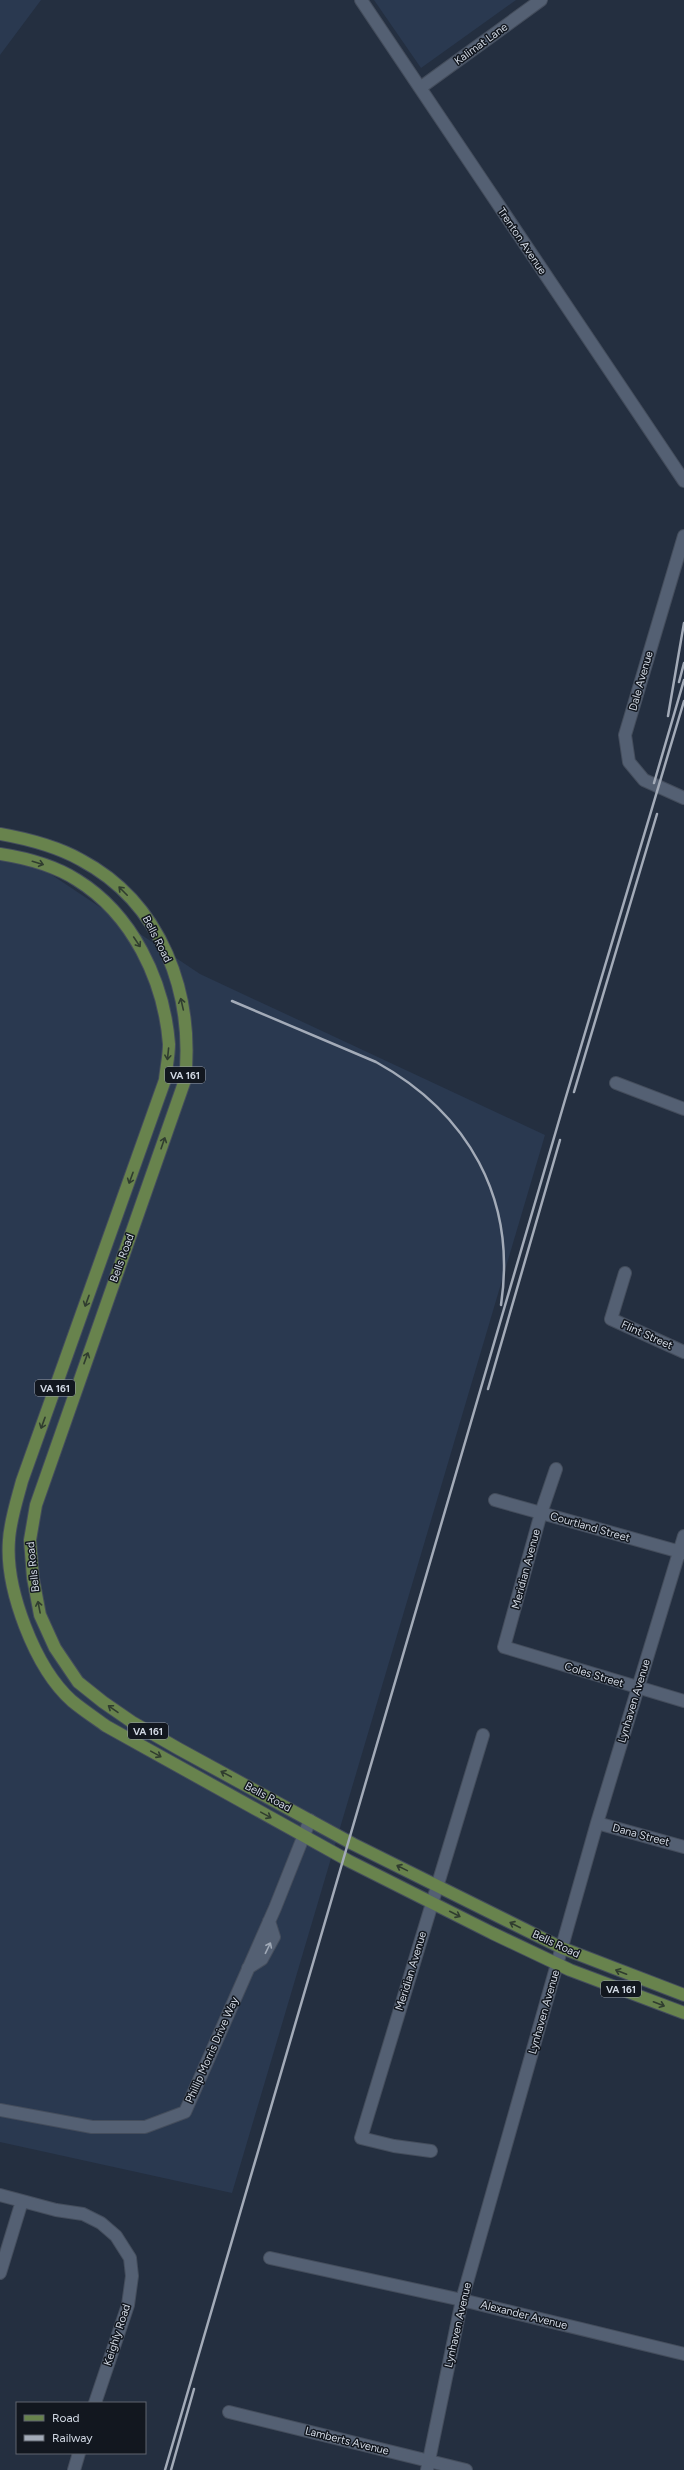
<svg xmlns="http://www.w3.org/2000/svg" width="684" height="2470" font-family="Figtree,sans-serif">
	<rect width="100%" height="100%" fill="#242f40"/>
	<path fill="#2a3950" d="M 0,0 L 41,0 L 0,55 Z
		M 374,0 L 516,0 L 421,68 Z
		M 0,860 L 40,867 L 200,974 L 545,1135 L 232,2193 L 0,2142 Z"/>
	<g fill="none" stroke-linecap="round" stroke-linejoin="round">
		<defs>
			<path id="minor" d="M 361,0 L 684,481
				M 420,88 L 541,0
				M 684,536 L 625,735 L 629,762 L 644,780 L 684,798
				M 616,1083 L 684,1109
				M 625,1273 L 611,1319 L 684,1352
				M 556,1469 L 541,1513 L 504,1647 L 684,1701
				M 495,1500 L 684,1553
				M 597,1823 L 684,1847
				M 248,1968 L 262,1959 L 274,1937 L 269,1921
				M 0,2110 L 92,2127 L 145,2127 L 185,2112 L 275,1908 L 310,1820
				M 431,2151 L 394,2146 L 361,2138 L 483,1735
				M 0,2195 L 56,2210 L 83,2214 L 101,2223 L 116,2236 L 130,2258 L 132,2276 L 128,2305 L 95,2403
				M 270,2258 L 462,2300 L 684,2354
				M 0,2273 L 22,2201
				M 229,2412 L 466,2470
				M 74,2470 L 79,2453
				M 427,2470 L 462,2300 L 597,1823 L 684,1536"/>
			<path id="major" d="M 0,834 C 28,839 56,846 81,860 C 162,903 194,993 185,1080 L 36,1505 L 30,1540 L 33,1578 L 40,1615 L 55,1648 L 78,1682 L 103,1702 L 132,1722 L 179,1749 L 353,1844 L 562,1948 L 684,1995
				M 0,854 C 26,858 55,866 77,880 C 132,914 164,980 169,1044 C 169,1056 166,1069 165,1080 L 22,1481 C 17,1500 10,1521 9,1540 C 5,1589 35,1668 72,1701 C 83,1710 95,1718 106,1726 L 349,1861 L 492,1933 L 570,1970 L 684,2013"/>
		</defs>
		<use href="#minor" stroke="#444d5c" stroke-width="14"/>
		<use href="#major" stroke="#444d5c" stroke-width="14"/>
		<use href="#minor" stroke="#546073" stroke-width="12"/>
		<use href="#major" stroke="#68834d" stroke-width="12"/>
		<path stroke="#a3abb8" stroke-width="2.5" d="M 679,682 L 684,663
			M 668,716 L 684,623
			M 654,783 L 684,680
			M 232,1001 L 376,1062 C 468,1113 517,1198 501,1305
			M 574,1092 L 657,814
			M 488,1389 L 560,1140
			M 165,2470 L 565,1100 L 684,701
			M 171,2470 L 194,2389"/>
	</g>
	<defs><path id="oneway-shaft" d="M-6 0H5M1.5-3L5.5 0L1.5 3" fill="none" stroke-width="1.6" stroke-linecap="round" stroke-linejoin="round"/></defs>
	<g stroke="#303d2f">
		<use href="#oneway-shaft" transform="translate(38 863) rotate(17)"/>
		<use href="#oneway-shaft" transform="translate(123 891) rotate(-135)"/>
		<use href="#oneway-shaft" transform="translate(137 942) rotate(56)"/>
		<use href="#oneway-shaft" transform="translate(182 1004) rotate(-103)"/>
		<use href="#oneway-shaft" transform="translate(168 1054) rotate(96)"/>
		<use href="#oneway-shaft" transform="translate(163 1143) rotate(-71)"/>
		<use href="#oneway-shaft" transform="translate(131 1178) rotate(110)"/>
		<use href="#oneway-shaft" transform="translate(87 1301) rotate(110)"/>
		<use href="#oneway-shaft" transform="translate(86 1358) rotate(-70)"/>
		<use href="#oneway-shaft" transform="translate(43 1423) rotate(110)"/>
		<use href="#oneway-shaft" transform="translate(39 1607) rotate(-101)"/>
		<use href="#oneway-shaft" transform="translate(113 1709) rotate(-145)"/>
		<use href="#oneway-shaft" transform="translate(156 1754) rotate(29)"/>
		<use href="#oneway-shaft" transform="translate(226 1774) rotate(-152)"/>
		<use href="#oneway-shaft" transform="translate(266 1815) rotate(29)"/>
		<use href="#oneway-shaft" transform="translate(402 1868) rotate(-154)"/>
		<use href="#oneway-shaft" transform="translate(455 1914) rotate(27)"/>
		<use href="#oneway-shaft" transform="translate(515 1925) rotate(-153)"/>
		<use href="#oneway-shaft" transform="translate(621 1972) rotate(-159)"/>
		<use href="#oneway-shaft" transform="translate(659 2004) rotate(21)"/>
	</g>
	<use stroke="#a0a9b7" href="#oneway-shaft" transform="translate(268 1948) rotate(-64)"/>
	<g text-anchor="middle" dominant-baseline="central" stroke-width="3" stroke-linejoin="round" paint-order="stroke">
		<g fill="#12171f" stroke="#989fa9" stroke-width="1">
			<rect x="165" y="1067" width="40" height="16" rx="3"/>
			<rect x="35" y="1380" width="40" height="16" rx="3"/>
			<rect x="128" y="1723" width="40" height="16" rx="3"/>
			<rect x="601" y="1981" width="40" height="16" rx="3"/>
		</g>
		<g font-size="10" font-weight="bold" fill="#d2d9e4">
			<text x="185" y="1075">VA 161</text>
			<text x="55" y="1388">VA 161</text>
			<text x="148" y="1731">VA 161</text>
			<text x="621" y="1989">VA 161</text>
		</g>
		<g font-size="11" fill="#d2d9e4" stroke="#12171f">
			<text transform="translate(481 44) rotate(-36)">Kalimat Lane</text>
			<text transform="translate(522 241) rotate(56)">Trenton Avenue</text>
			<text transform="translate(641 681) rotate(-74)">Dale Avenue</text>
			<text transform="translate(157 939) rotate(63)">Bells Road</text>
			<text transform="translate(122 1258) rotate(-70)">Bells Road</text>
			<text transform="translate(647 1335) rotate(24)">Flint Street</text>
			<text transform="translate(590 1527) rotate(16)">Courtland Street</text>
			<text transform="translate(33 1567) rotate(-96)">Bells Road</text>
			<text transform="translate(526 1569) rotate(-75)">Meridian Avenue</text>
			<text transform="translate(594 1675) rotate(17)">Coles Street</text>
			<text transform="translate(634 1701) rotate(-73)">Lynhaven Avenue</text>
			<text transform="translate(268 1797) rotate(28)">Bells Road</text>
			<text transform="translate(641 1835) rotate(15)">Dana Street</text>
			<text transform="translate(556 1944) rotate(25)">Bells Road</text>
			<text transform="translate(411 1971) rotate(-73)">Meridian Avenue</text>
			<text transform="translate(544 2012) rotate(-74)">Lynhaven Avenue</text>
			<text transform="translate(212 2050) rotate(-66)">Phillip Morris Drive Way</text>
			<text transform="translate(524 2315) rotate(14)">Alexander Avenue</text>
			<text transform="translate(458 2325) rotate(-77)">Lynhaven Avenue</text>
			<text transform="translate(117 2335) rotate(-72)">Keighly Road</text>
			<text transform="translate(347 2441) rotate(14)">Lamberts Avenue</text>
		</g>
	</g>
	<rect x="16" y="2402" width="130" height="52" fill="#12171f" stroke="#5f656e"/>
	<rect x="24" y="2415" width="20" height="6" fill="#68834d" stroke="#5f656e"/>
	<text x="52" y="2422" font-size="12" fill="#d2d9e4">Road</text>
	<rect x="24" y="2435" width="20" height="6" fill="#a3abb8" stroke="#5f656e"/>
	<text x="52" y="2442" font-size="12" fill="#d2d9e4">Railway</text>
</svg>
